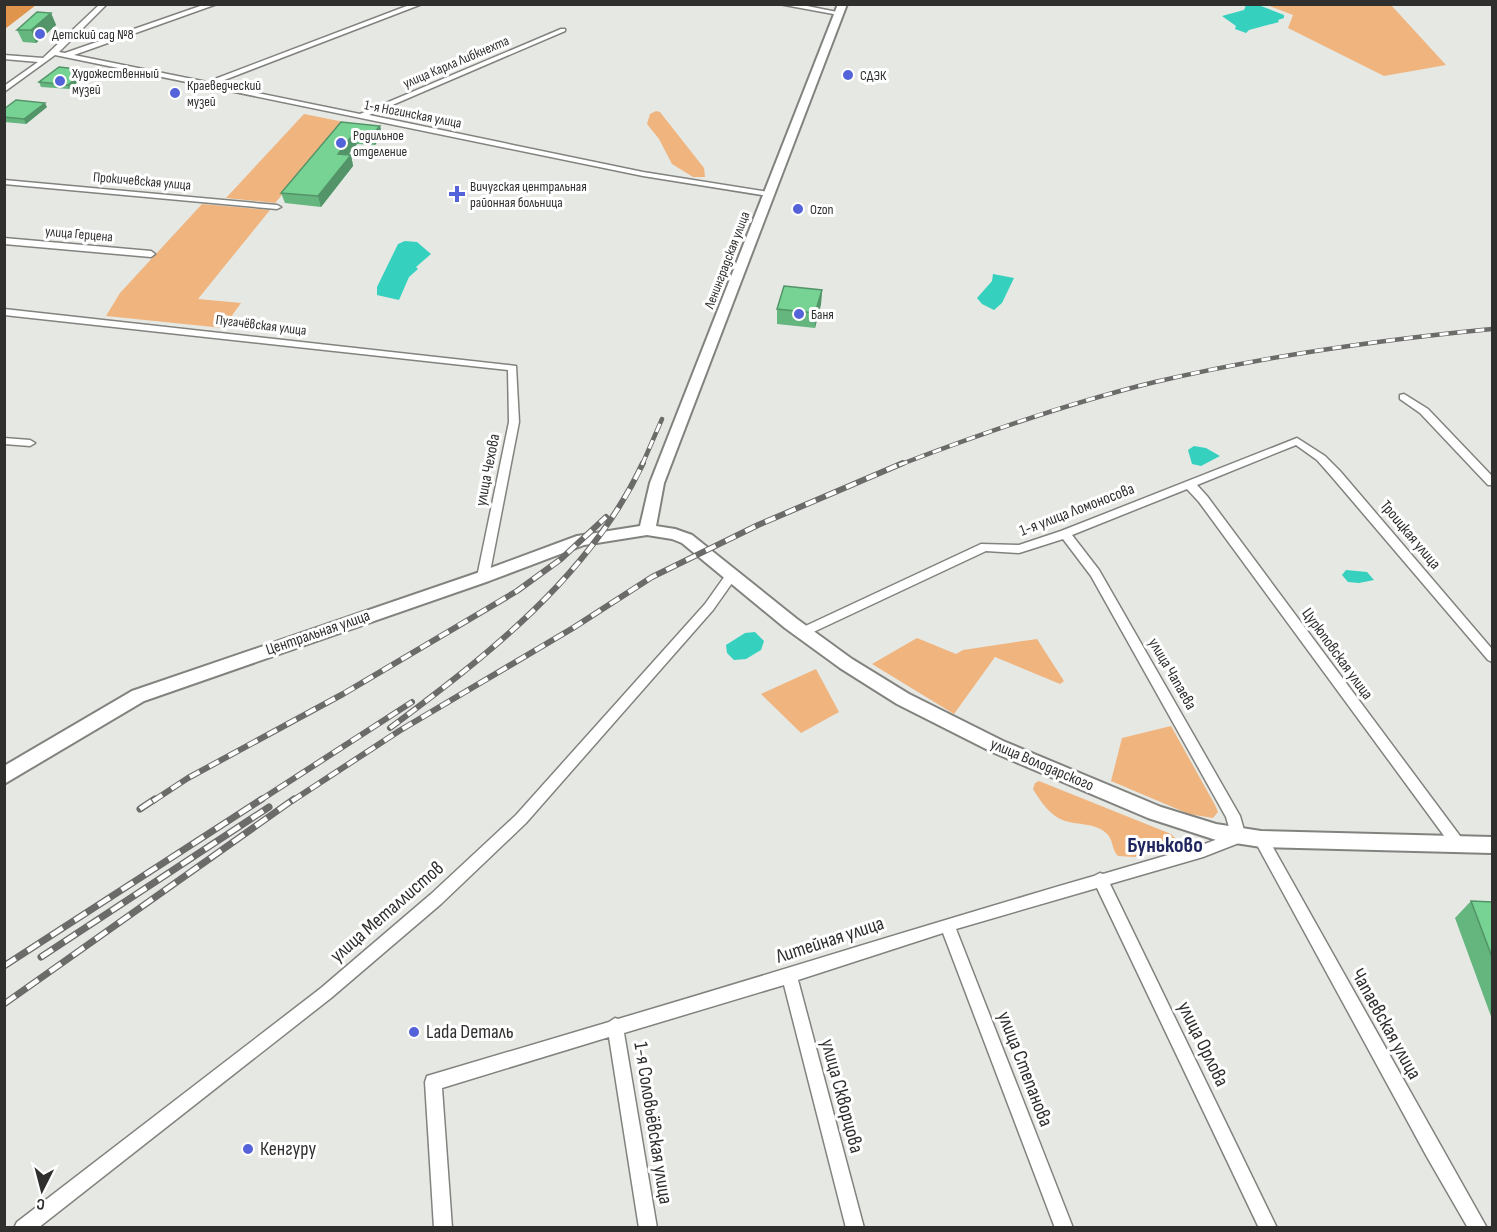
<svg xmlns="http://www.w3.org/2000/svg" width="1497" height="1232" font-family="'Sofia Sans Condensed',sans-serif">
	<rect width="100%" height="100%" fill="#e6e8e3"/>
	<path fill="#f0b47f" d="M 1267,5 L 1391,5 L 1446,65 L 1384,76 L 1288,28 L 1293,15 Z
		M 656,111 L 660,112 L 704,168 L 705,177 L 693,177 L 672,164 L 659,139 L 647,124 L 650,114 Z
		M 304,114 L 344,122 L 275,203 L 226,198 Z
		M 202,204 L 270,210 L 198,299 L 241,303 L 223,328 L 106,316 L 120,293 Z
		M 917,638 L 956,654 L 963,650 L 1037,639 L 1064,681 L 1060,684 L 995,657 L 954,714 L 872,664 Z
		M 816,669 L 839,712 L 801,733 L 761,694 Z
		M 1171,726 L 1215,805 L 1218,812 L 1213,818 L 1189,814 L 1111,781 L 1122,738 Z
		M 1039,781 L 1171,834 L 1176,839 L 1177,847 L 1135,857 L 1118,856 C 1111,849 1114,839 1105,832 C 1093,823 1079,825 1065,821 C 1050,816 1041,802 1033,789 L 1035,783 Z"/>
	<path fill="#e0954c" d="M 5,4 L 36,4 L 36,5 L 5,29 Z"/>
	<path fill="#36d0be" d="M 1256,4 L 1284,15 L 1284,18 L 1278,20 L 1279,22 L 1249,30 L 1246,33 L 1235,29 L 1236,26 L 1222,16 L 1244,10 L 1246,5 Z
		M 405,241 L 417,242 L 431,254 L 416,267 L 418,269 L 409,277 L 399,300 L 377,295 L 377,287 L 398,244 Z
		M 993,274 L 1014,278 L 1002,303 L 994,310 L 982,304 L 977,298 L 992,281 Z
		M 1194,446 L 1206,448 L 1220,456 L 1201,466 L 1192,464 L 1188,450 Z
		M 1346,570 L 1367,572 L 1374,580 L 1359,583 L 1348,582 L 1342,575 Z
		M 755,632 L 764,641 L 761,650 L 746,659 L 734,660 L 727,653 L 726,645 L 745,633 Z"/>
	<g fill="none" stroke-linecap="round" stroke-linejoin="round">
		<defs>
			<path id="minor" d="M 100,4 L 107,4 L 59,52 L 65,53 L 206,4 L 217,4 L 74,55 L 207,82 L 412,4 L 422,4 L 214,84 L 360,114 L 561,29 L 565,29 L 565,31 L 369,115 L 643,172 L 768,192 L 772,194 L 768,196 L 643,176 L 55,55 L 4,92 L 4,86 L 38,62 L 4,59 L 4,55 L 43,58 Z
				M 779,4 L 797,4 L 842,13 L 839,15 Z
				M 4,180 L 277,205 L 281,207 L 277,209 L 4,184 Z
				M 4,238 L 151,251 L 155,254 L 151,257 L 4,244 Z
				M 4,309 L 516,366 L 519,422 L 489,577 L 483,581 L 477,577 L 509,422 L 508,370 L 4,315 Z
				M 1404,394 L 1428,409 L 1492,476 L 1492,485 L 1488,485 L 1420,413 L 1400,399 L 1400,395 Z
				M 4,438 L 30,440 L 35,443 L 30,446 L 4,444 Z
				M 1297,438 L 1325,456 L 1340,471 L 1492,649 L 1492,662 L 1488,660 L 1332,477 L 1317,460 L 1296,445 L 1197,485 L 1207,496 L 1463,840 L 1465,844 L 1463,848 L 1458,850 L 1453,848 L 1199,502 L 1187,489 L 1072,535 L 1099,570 L 1240,816 L 1246,837 L 1244,841 L 1203,857 L 1110,884 L 1277,1228 L 1259,1228 L 1097,888 L 956,929 L 1073,1228 L 1055,1228 L 943,933 L 798,980 L 864,1228 L 846,1228 L 784,985 L 624,1033 L 657,1228 L 639,1228 L 609,1037 L 442,1088 L 452,1228 L 434,1228 L 425,1082 L 427,1076 L 609,1022 L 615,1018 L 618,1019 C 777,972 935,922 1094,876 L 1100,873 L 1103,874 L 1202,845 L 1231,834 L 1226,817 L 1091,576 L 1063,539 L 1019,553 L 986,551 L 807,635 L 799,635 L 797,632 L 799,629 L 981,544 L 1019,545 L 1061,531 Z
				M 731,572 L 737,576 L 713,610 L 526,823 L 441,904 L 331,998 L 38,1228 L 14,1228 L 17,1222 L 321,988 L 431,894 L 516,815 L 705,604 L 727,573 Z
				M 1261,833 L 1266,835 L 1487,1228 L 1468,1228 L 1427,1157 L 1256,843 L 1254,839 L 1256,835 Z"/>
			<path id="major" d="M 838,4 L 847,4 L 664,483 L 656,526 L 675,529 L 692,535 L 797,619 L 852,659 L 909,694 L 1003,741 L 1161,807 L 1216,824 L 1261,831 L 1492,837 L 1492,853 L 1261,847 L 1216,840 L 1148,818 L 990,751 L 897,704 L 840,668 L 785,628 L 682,543 L 672,539 L 647,535 L 584,545 L 489,581 L 144,701 L 4,784 L 4,766 L 132,691 L 477,573 L 577,536 L 640,526 L 650,483 Z"/>
		</defs>
		<use href="#minor" stroke="#82837f" stroke-width="3"/>
		<use href="#major" stroke="#82837f" stroke-width="4"/>
		<use href="#minor" fill="#fff" fill-rule="evenodd"/>
		<use href="#major" fill="#fff" fill-rule="evenodd"/>
		<defs>
			<path id="rail-far2" d="M 642,465 L 662,419
				M 899,465 C 983,433 1068,403 1155,382 C 1266,356 1378,340 1492,329"/>
			<path id="rail-far1" d="M 390,728 C 488,655 590,576 643,463
				M 153,801 L 188,778 L 343,694 L 517,591 L 561,559 L 606,517
				M 259,801 L 412,702
				M 292,801 L 399,731 L 573,628 L 652,577 L 758,525 L 903,463"/>
			<path id="rail" d="M 140,809 L 155,799
				M 41,957 L 269,807
				M 4,966 L 262,799
				M 4,1004 L 294,799"/>
		</defs>
		<use href="#rail-far2" stroke="#6b6c69" stroke-width="4.5"/>
		<use href="#rail-far1" stroke="#6b6c69" stroke-width="6"/>
		<use href="#rail" stroke="#6b6c69" stroke-width="7"/>
		<use href="#rail-far2" stroke="#fff" stroke-width="3" stroke-dasharray="9" stroke-linecap="butt"/>
		<use href="#rail-far1" stroke="#fff" stroke-width="4" stroke-dasharray="11" stroke-linecap="butt"/>
		<use href="#rail" stroke="#fff" stroke-width="4.5" stroke-dasharray="14" stroke-linecap="butt"/>
	</g>
	<path fill="#65b57f" d="M 51,13 L 56,25 L 36,43 L 23,42 L 17,30 Z
		M 88,74 L 69,89 L 41,87 L 39,82 Z
		M 47,107 L 26,124 L 4,122 L 4,109 Z
		M 341,122 L 380,126 L 382,136 L 375,145 L 357,144 L 348,155 L 351,155 L 353,166 L 321,207 L 285,203 L 281,193 Z
		M 822,290 L 821,304 L 815,328 L 777,324 L 777,309 Z
		M 1471,901 L 1492,902 L 1492,1019 L 1455,918 Z"/>
	<path fill="#539468" d="M 51,13 L 56,25 L 36,43 L 31,30 Z
		M 86,70 L 88,74 L 69,89 L 68,85 Z
		M 45,103 L 47,107 L 26,124 L 24,119 Z
		M 380,126 L 382,136 L 375,145 L 372,135 Z
		M 354,133 L 357,144 L 340,165 L 338,154 Z
		M 351,155 L 353,166 L 321,207 L 318,196 Z
		M 822,290 L 821,304 L 815,328 L 815,313 Z"/>
	<path fill="#76d394" stroke="#539468" stroke-width="1.5" d="M 37,12 L 51,13 L 31,30 L 17,30 Z
		M 59,67 L 86,70 L 68,85 L 39,82 Z
		M 16,100 L 45,103 L 24,119 L 4,117 L 4,109 Z
		M 341,122 L 380,126 L 372,135 L 354,133 L 338,154 L 351,155 L 318,196 L 281,193 Z
		M 784,286 L 822,290 L 815,313 L 777,309 Z
		M 1471,901 L 1492,902 L 1492,957 Z"/>
	<g fill="#5463d9" stroke="#fff" stroke-width="2">
		<circle cx="40" cy="34" r="6"/>
		<circle cx="848" cy="75" r="6"/>
		<circle cx="60" cy="81" r="6"/>
		<circle cx="175" cy="93" r="6"/>
		<circle cx="341" cy="143" r="6"/>
		<path d="M454 185h6v6h6v6h-6v6h-6v-6h-6v-6h6z"/>
		<circle cx="798" cy="209" r="6"/>
		<circle cx="799" cy="314" r="6"/>
		<circle cx="414" cy="1032" r="6"/>
		<circle cx="248" cy="1149" r="6"/>
	</g>
	<g text-anchor="middle" dominant-baseline="central" stroke-width="6" stroke-linejoin="round" paint-order="stroke">
		<g font-size="14" fill="#2f302e" stroke="#fff" text-anchor="start">
			<text x="52" y="34">Детский сад №8</text>
			<text x="72" y="73">Художественный<tspan x="72" dy="16">музей</tspan></text>
			<text x="860" y="75">СДЭК</text>
			<text x="187" y="85">Краеведческий<tspan x="187" dy="16">музей</tspan></text>
			<text x="353" y="135">Родильное<tspan x="353" dy="16">отделение</tspan></text>
			<text x="470" y="186">Вичугская центральная<tspan x="470" dy="16">районная больница</tspan></text>
			<text x="810" y="209">Ozon</text>
			<text x="811" y="314">Баня</text>
		</g>
		<g font-size="14" fill="#2f302e" stroke="#fff">
			<text transform="translate(456 62) rotate(-23)">улица Карла Либкнехта</text>
			<text transform="translate(413 114) rotate(11)">1-я Ногинская улица</text>
			<text transform="translate(142 181) rotate(5)">Прокичевская улица</text>
			<text transform="translate(79 234) rotate(5)">улица Герцена</text>
			<text transform="translate(727 260) rotate(-69)">Ленинградская улица</text>
			<text transform="translate(261 325) rotate(7)">Пугачёвская улица</text>
		</g>
		<g font-size="16" fill="#2f302e" stroke="#fff">
			<text transform="translate(488 470) rotate(-79)">улица Чехова</text>
			<text transform="translate(1077 510) rotate(-21)">1-я улица Ломоносова</text>
			<text transform="translate(1410 535) rotate(50)">Троицкая улица</text>
			<text transform="translate(318 633) rotate(-19)">Центральная улица</text>
			<text transform="translate(1337 654) rotate(54)">Цурюповская улица</text>
			<text transform="translate(1172 674) rotate(60)">улица Чапаева</text>
			<text transform="translate(1042 765) rotate(23)">улица Володарского</text>
		</g>
		<g font-size="20" fill="#2f302e" stroke="#fff">
			<text transform="translate(387 912) rotate(-41)">улица Металлистов</text>
			<text transform="translate(830 940) rotate(-18)">Литейная улица</text>
			<text transform="translate(1386 1024) rotate(61)">Чапаевская улица</text>
			<text transform="translate(1203 1044) rotate(64)">улица Орлова</text>
			<text transform="translate(1025 1069) rotate(69)">улица Степанова</text>
			<text transform="translate(842 1096) rotate(75)">улица Скворцова</text>
			<text transform="translate(653 1123) rotate(81)">1-я Соловьёвская улица</text>
		</g>
		<g font-size="20" fill="#2f302e" stroke="#fff" text-anchor="start">
			<text x="426" y="1032">Lada Dеталь</text>
			<text x="260" y="1149">Кенгуру</text>
		</g>
		<g font-size="22" font-weight="bold" fill="#1f255e" stroke="#fff">
			<text x="1165" y="845">Буньково</text>
		</g>
	</g>
	<rect width="1497" height="1232" fill="none" stroke="#2f302e" stroke-width="12"/>
	<g transform="translate(42 1190) rotate(186)" stroke="#ffffff" stroke-width="4.5" paint-order="stroke">
	<path d="M0-4.5L10 22L0 15L-10 22Z" fill="#2f302e"/>
	<text y="-9" font-size="16" font-weight="bold" text-anchor="middle" fill="#2f302e">С</text>
	</g>
</svg>
